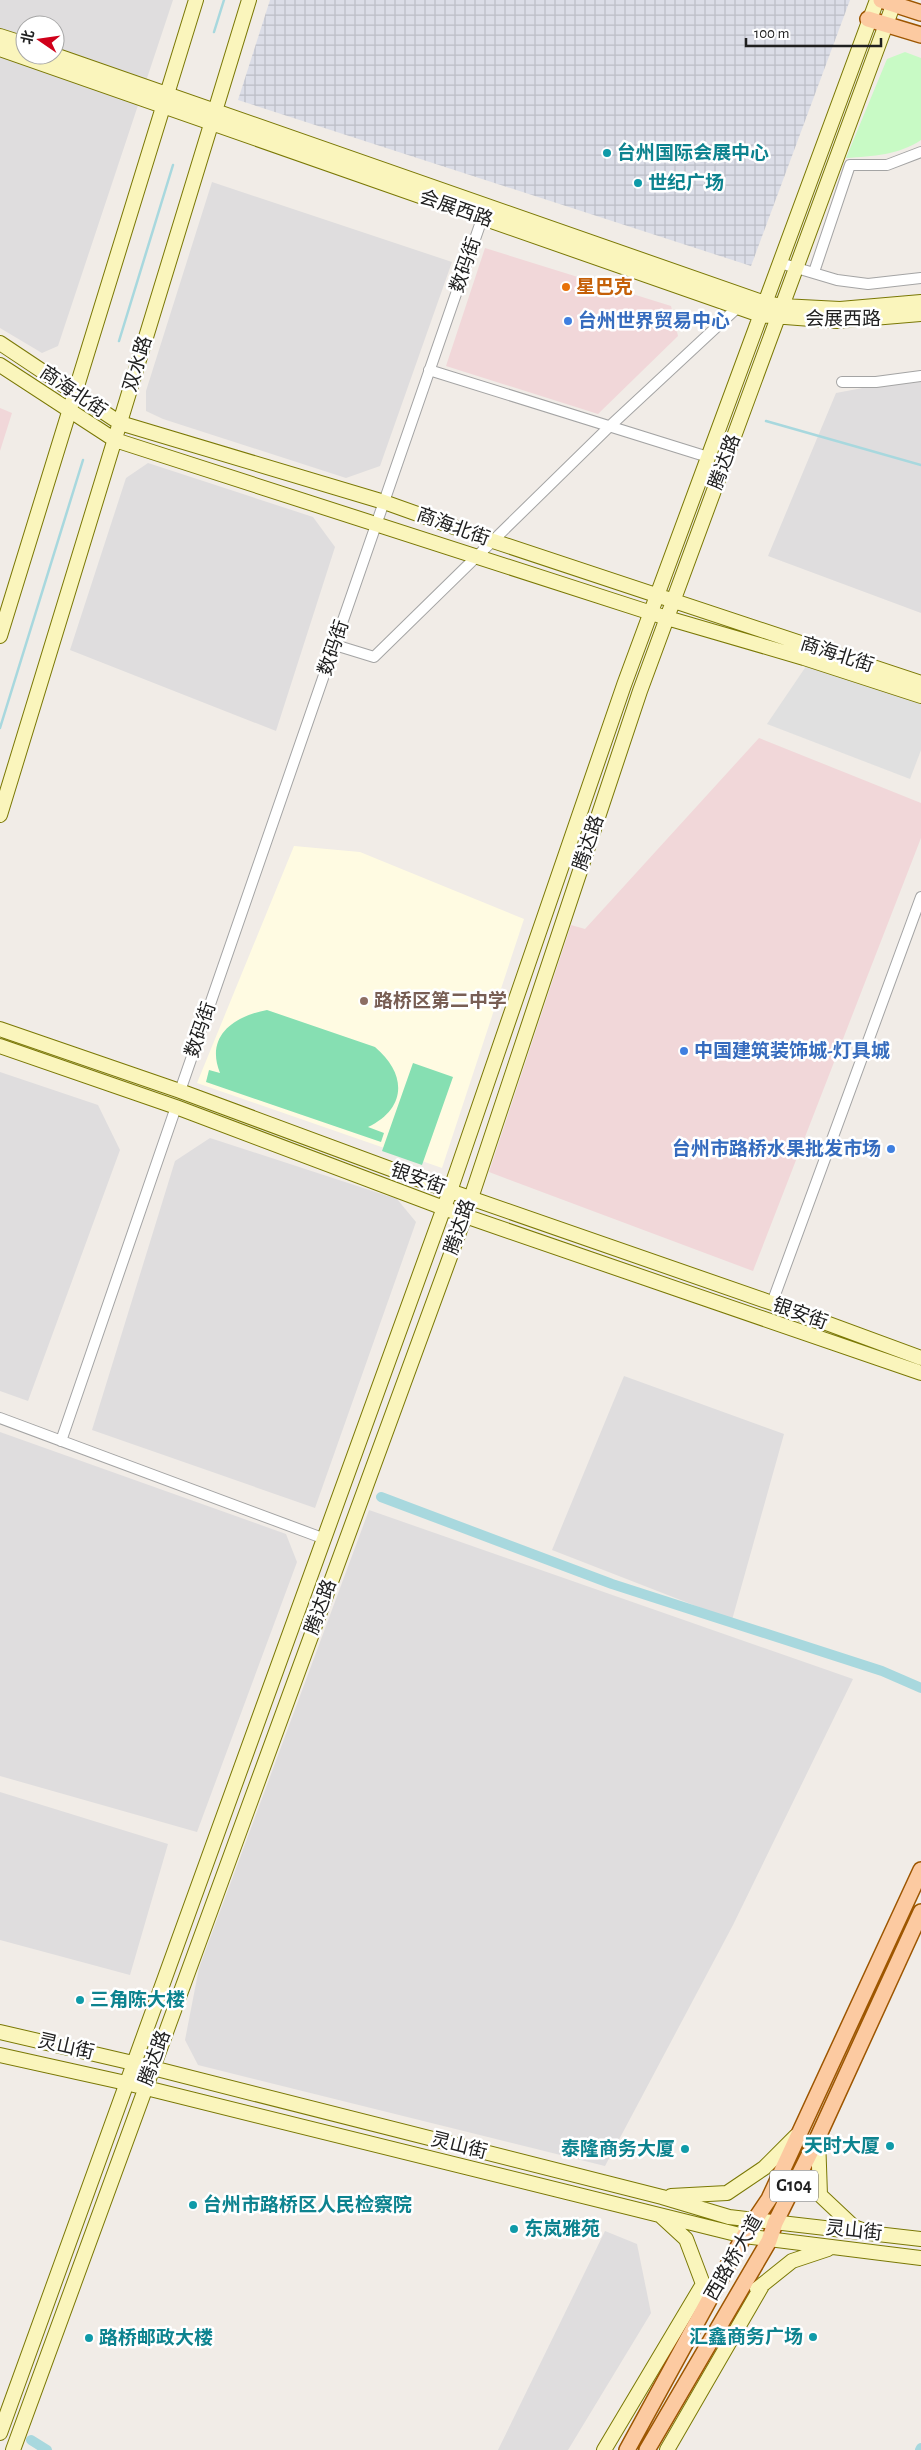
<svg xmlns="http://www.w3.org/2000/svg" width="921" height="2450" font-family="'Alegreya Sans','Noto Sans SC',sans-serif">
	<defs>
		<pattern id="plaza-grid" width="8" height="8" patternUnits="userSpaceOnUse" patternTransform="scale(1.25)"><rect width="8" height="8" fill="#dbdde7"/><path d="M0 4h8M4 0v8" fill="none" stroke="#bcbdc6"/></pattern>
	</defs>
	<rect width="100%" height="100%" fill="#f1ece7"/>
	<path fill="#dfddde" fill-rule="evenodd" d="M 0,0 L 173,0 L 58,346 L 42,353 L 0,328 ZM 25,25 L 55,25 L 55,55 L 25,55 Z
		M 212,182 L 452,262 L 380,466 L 346,478 L 163,419 L 146,411 L 146,391 Z
		M 921,377 L 921,613 L 768,556 L 836,393 Z
		M 148,463 L 313,517 L 335,547 L 276,731 L 70,650 L 126,478 Z
		M 0,1072 L 98,1105 L 120,1150 L 28,1401 L 0,1391 Z
		M 210,1138 L 397,1199 L 416,1222 L 315,1508 L 92,1430 L 175,1161 Z
		M 624,1376 L 784,1434 L 732,1620 L 552,1550 Z
		M 0,1432 L 286,1534 L 297,1562 L 197,1832 L 0,1776 Z
		M 369,1510 L 853,1679 L 733,1925 L 605,2166 L 198,2065 L 185,2040 L 199,1968 Z
		M 0,1792 L 168,1844 L 130,1975 L 0,1940 Z
		M 605,2231 L 637,2244 L 651,2313 L 568,2450 L 498,2450 Z"/>
	<path fill="#f1d7d9" d="M 485,248 L 671,306 L 678,336 L 598,414 L 446,366 Z
		M 0,408 L 12,413 L 0,451 Z
		M 759,738 L 921,803 L 921,838 L 753,1271 L 489,1172 L 571,925 L 585,929 Z"/>
	<path fill="#fffbe2" d="M 294,846 L 360,852 L 524,919 L 442,1168 L 197,1083 Z"/>
	<path fill="#c8fac5" d="M 905,52 L 921,58 L 921,140 C 899,155 873,156 846,158 L 887,59 Z"/>
	<path fill="#86dfb2" d="M 267,1010 L 375,1047 C 407,1074 407,1108 368,1127 L 384,1133 L 381,1142 L 206,1082 L 209,1070 L 220,1073 C 205,1036 234,1016 267,1010 Z
		M 413,1063 L 453,1077 L 422,1165 L 382,1151 Z"/>
	<path fill="#e0e0e0" d="M 809,662 L 921,701 L 921,750 L 910,779 L 767,724 Z"/>
	<path fill="url(#plaza-grid)" d="M 270,0 L 850,0 L 751,266 L 238,100 Z"/>
	<g fill="none" stroke-linecap="round" stroke-linejoin="round">
		<path stroke="#a8d8de" stroke-width="2.5" d="M 214,32 L 224,0
			M 119,341 L 173,165
			M 766,421 L 921,465
			M 0,728 L 83,460"/>
		<path stroke="#a8d8de" stroke-width="10" d="M 381,1497 L 612,1584 L 882,1671 L 921,1688
			M 31,2440 L 47,2450
			M 920,2450 L 921,2448"/>
		<defs>
			<path id="street" d="M 780,263 L 837,280 L 868,284 L 921,278
				M 814,272 L 850,165 L 887,165 L 921,152
				M 429,370 L 708,457
				M 842,382 L 876,382 L 921,376
				M 335,645 L 374,657 L 610,426 L 738,307
				M 180,1091 L 484,213
				M 772,1303 L 921,897
				M 0,1418 L 325,1539
				M 61,1441 L 176,1107"/>
			<path id="secondary" d="M 0,36 L 25,44
				M 0,49 L 760,315 L 837,321 L 921,314
				M 55,55 L 765,303 L 782,306 L 840,309 L 921,302
				M 0,343 L 120,423 L 384,502 L 493,541 L 921,683
				M 0,365 L 115,440 L 667,618 L 804,658 L 921,696
				M 0,636 L 196,0
				M 0,815 L 249,0
				M 0,1029 L 180,1091 L 450,1191 L 772,1303 L 921,1358
				M 0,1046 L 176,1107 L 465,1216 L 921,1373
				M 0,2032 L 133,2063 L 662,2197 L 729,2217 L 921,2239
				M 0,2055 L 126,2083 L 744,2236 L 921,2258
				M 818,2137 L 820,2195 L 854,2227 L 862,2230
				M 671,2196 L 727,2193 L 764,2168 L 796,2136
				M 661,2216 L 686,2239 L 703,2284 L 703,2293
				M 757,2289 L 792,2261 L 828,2249
				M 0,2433 L 450,1191 L 624,685 L 877,0
				M 13,2450 L 465,1216 L 640,691 L 895,0
				M 604,2450 L 703,2284
				M 667,2450 L 763,2284"/>
			<path id="primary" d="M 881,0 L 921,13
				M 868,19 L 921,35
				M 627,2450 L 744,2236 L 769,2199 L 921,1870
				M 647,2450 L 769,2241 L 775,2223 L 818,2137 L 921,1912"/>
		</defs>
		<use href="#street" stroke="#a4a4a4" stroke-width="12"/>
		<use href="#secondary" stroke="#7a7805" stroke-width="16"/>
		<use href="#primary" stroke="#9d5600" stroke-width="18"/>
		<use href="#street" stroke="#fff" stroke-width="10"/>
		<use href="#secondary" stroke="#faf5bc" stroke-width="14"/>
		<use href="#primary" stroke="#fccaa1" stroke-width="15"/>
	</g>
	<g fill="#0f9aa8" stroke="#fff" stroke-width="2">
		<circle cx="607" cy="153" r="5"/>
		<circle cx="638" cy="183" r="5"/>
		<circle cx="80" cy="2000" r="5"/>
		<circle cx="890" cy="2146" r="5"/>
		<circle cx="685" cy="2149" r="5"/>
		<circle cx="193" cy="2205" r="5"/>
		<circle cx="514" cy="2229" r="5"/>
		<circle cx="813" cy="2337" r="5"/>
		<circle cx="89" cy="2338" r="5"/>
	</g>
	<circle fill="#e8710a" stroke="#fff" stroke-width="2" cx="566" cy="287" r="5"/>
	<g fill="#3f7fe0" stroke="#fff" stroke-width="2">
		<circle cx="568" cy="321" r="5"/>
		<circle cx="684" cy="1051" r="5"/>
		<circle cx="891" cy="1149" r="5"/>
	</g>
	<circle fill="#8d6e63" stroke="#fff" stroke-width="2" cx="364" cy="1001" r="5"/>
	<g text-anchor="middle" dominant-baseline="central" stroke-width="5" stroke-linejoin="round" paint-order="stroke">
		<rect fill="#fff" stroke="#636363" stroke-width="1" x="770" y="2170.5" width="48" height="31" rx="4"/>
		<g font-size="18" font-weight="bold" fill="#202020">
			<text x="794" y="2186">G104</text>
		</g>
		<g font-size="19" font-weight="bold" fill="#0d838f" stroke="#fff" text-anchor="start">
			<text x="617" y="153">台州国际会展中心</text>
			<text x="648" y="183">世纪广场</text>
			<text x="90" y="2000">三角陈大楼</text>
			<text x="880" y="2146" text-anchor="end">天时大厦</text>
			<text x="675" y="2149" text-anchor="end">泰隆商务大厦</text>
			<text x="203" y="2205">台州市路桥区人民检察院</text>
			<text x="524" y="2229">东岚雅苑</text>
			<text x="803" y="2337" text-anchor="end">汇鑫商务广场</text>
			<text x="99" y="2338">路桥邮政大楼</text>
		</g>
		<g font-size="19" fill="#202020" stroke="#fff">
			<text transform="translate(456 209) rotate(19)">会展西路</text>
			<text transform="translate(466 265) rotate(-71)">数码街</text>
			<text x="843" y="319">会展西路</text>
			<text transform="translate(138 364) rotate(-73)">双水路</text>
			<text transform="translate(73 392) rotate(34)">商海北街</text>
			<text transform="translate(725 462) rotate(-70)">腾达路</text>
			<text transform="translate(453 527) rotate(20)">商海北街</text>
			<text transform="translate(334 648) rotate(-71)">数码街</text>
			<text transform="translate(837 655) rotate(18)">商海北街</text>
			<text transform="translate(589 843) rotate(-71)">腾达路</text>
			<text transform="translate(201 1030) rotate(-71)">数码街</text>
			<text transform="translate(418 1179) rotate(20)">银安街</text>
			<text transform="translate(460 1227) rotate(-71)">腾达路</text>
			<text transform="translate(800 1314) rotate(20)">银安街</text>
			<text transform="translate(321 1607) rotate(-70)">腾达路</text>
			<text transform="translate(66 2047) rotate(13)">灵山街</text>
			<text transform="translate(155 2058) rotate(-70)">腾达路</text>
			<text transform="translate(459 2146) rotate(14)">灵山街</text>
			<text transform="translate(854 2231) rotate(6)">灵山街</text>
			<text transform="translate(734 2258) rotate(-60)">西路桥大道</text>
		</g>
		<g font-size="19" font-weight="bold" fill="#c56008" stroke="#fff" text-anchor="start">
			<text x="576" y="287">星巴克</text>
		</g>
		<g font-size="19" font-weight="bold" fill="#366cbe" stroke="#fff" text-anchor="start">
			<text x="578" y="321">台州世界贸易中心</text>
			<text x="694" y="1051">中国建筑装饰城-灯具城</text>
			<text x="881" y="1149" text-anchor="end">台州市路桥水果批发市场</text>
		</g>
		<g font-size="19" font-weight="bold" fill="#785e54" stroke="#fff" text-anchor="start">
			<text x="374" y="1001">路桥区第二中学</text>
		</g>
	</g>
	<g transform="translate(40 40) rotate(283)"><circle r="24" fill="#ffffff" stroke="#a6a6a6"/>
	<path d="M0-4L9 19L0 12L-9 19Z" fill="#d0001a"/>
	<text y="-8" font-size="14" font-weight="bold" text-anchor="middle" fill="#202020">北</text>
	</g>
	<path d="M746 38v8h135v-8" fill="none" stroke="#202020" stroke-width="2.5"/>
	<text x="754" y="38" font-size="15" fill="#202020" stroke="#ffffff" stroke-width="4" paint-order="stroke">100 m</text>
</svg>
